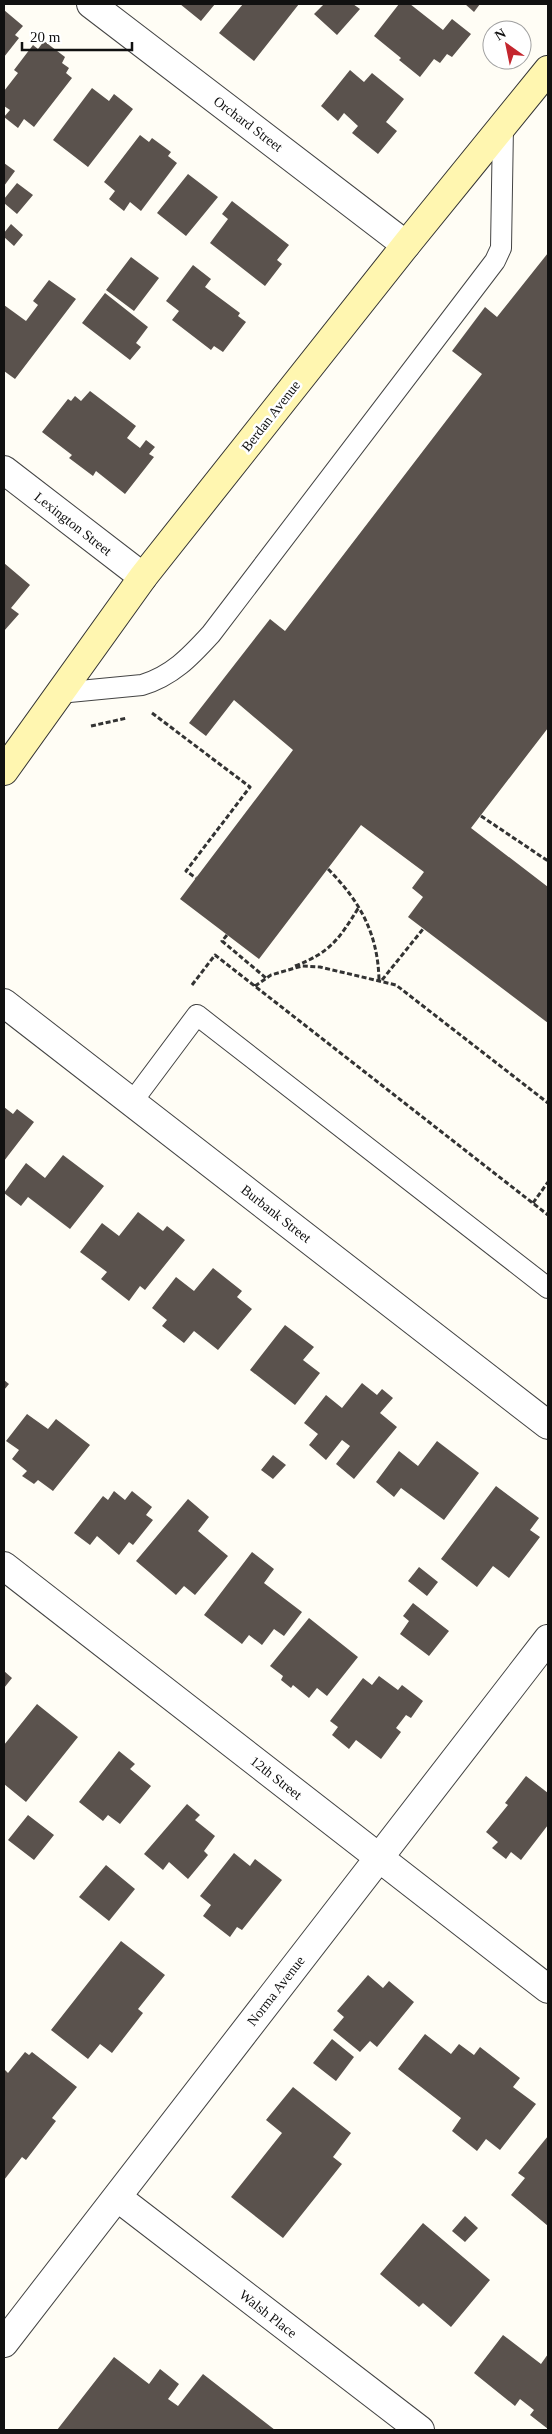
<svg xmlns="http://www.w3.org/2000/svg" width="552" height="2434" font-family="'Times New Roman',serif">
	<rect width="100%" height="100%" fill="#fffdf5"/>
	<path fill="#5a524d" d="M 180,4 L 215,4 L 201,21 Z
		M 243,4 L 299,4 L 254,61 L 219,33 Z
		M 324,4 L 353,4 L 360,9 L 337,35 L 314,14 Z
		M 399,4 L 410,4 L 443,30 L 452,19 L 471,34 L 452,57 L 447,54 L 440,63 L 434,59 L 420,77 L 399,60 L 401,58 L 374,36 Z
		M 465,4 L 480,4 L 474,12 Z
		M 4,10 L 23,26 L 15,35 L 19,38 L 4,57 Z
		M 44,41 L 65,57 L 62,63 L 69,68 L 66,73 L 72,78 L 34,127 L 24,119 L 18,128 L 4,117 L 10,110 L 4,106 L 4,91 L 18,73 L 14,70 L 33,45 L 38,49 Z
		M 350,70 L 364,82 L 372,73 L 404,99 L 386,122 L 397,131 L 378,154 L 352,133 L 358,126 L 344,113 L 338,121 L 321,106 Z
		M 92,88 L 109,101 L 114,94 L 133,109 L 88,167 L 53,140 Z
		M 140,135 L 149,142 L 152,138 L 171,152 L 168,156 L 177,163 L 141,211 L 130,202 L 124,211 L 109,199 L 115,191 L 104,182 Z
		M 4,163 L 15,171 L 4,186 Z
		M 188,174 L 218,197 L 186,236 L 157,213 Z
		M 17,183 L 33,195 L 17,214 L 4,203 L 4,199 Z
		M 232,201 L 289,245 L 277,260 L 282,264 L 265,286 L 210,243 L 228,219 L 222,214 Z
		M 11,224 L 23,235 L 14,246 L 4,237 L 4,233 Z
		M 548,253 L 548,728 L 471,828 L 548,887 L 548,1023 L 408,917 L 423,897 L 412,888 L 424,872 L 361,825 L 259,959 L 180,899 L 293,750 L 234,700 L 206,736 L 189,723 L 270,619 L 285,631 L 482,374 L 452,351 L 485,307 L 497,317 Z
		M 131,257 L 159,278 L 134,311 L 106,290 Z
		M 193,265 L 211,279 L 205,287 L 240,313 L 238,316 L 246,322 L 223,352 L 214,346 L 211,350 L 172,320 L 179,311 L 166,301 Z
		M 49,280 L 76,299 L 15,379 L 4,371 L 4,305 L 26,321 L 38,305 L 33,301 Z
		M 105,293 L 148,327 L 136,343 L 141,347 L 130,360 L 82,323 Z
		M 90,391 L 136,426 L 127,438 L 140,448 L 146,440 L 155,447 L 149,454 L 154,457 L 125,494 L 96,471 L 93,476 L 69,458 L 72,455 L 42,432 L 68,399 L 71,401 L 75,396 L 81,401 Z
		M 4,563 L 30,585 L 11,608 L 19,614 L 4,631 Z
		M 4,1107 L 13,1114 L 17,1109 L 34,1122 L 4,1161 Z
		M 63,1155 L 104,1186 L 70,1229 L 28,1197 L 21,1206 L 4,1193 L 26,1163 L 45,1178 Z
		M 138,1212 L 163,1231 L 167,1226 L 185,1240 L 145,1290 L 140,1286 L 129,1301 L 101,1279 L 107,1272 L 80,1252 L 102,1223 L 119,1236 Z
		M 213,1268 L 242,1291 L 237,1297 L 252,1309 L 218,1350 L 194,1331 L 184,1343 L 162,1326 L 167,1320 L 152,1308 L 176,1277 L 194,1291 Z
		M 285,1325 L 314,1347 L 303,1360 L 320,1373 L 295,1405 L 250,1370 Z
		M 4,1380 L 9,1384 L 4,1390 Z
		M 362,1383 L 377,1395 L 382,1389 L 393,1398 L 380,1413 L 397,1427 L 354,1479 L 336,1464 L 350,1446 L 342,1440 L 326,1460 L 309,1445 L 318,1434 L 304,1423 L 326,1395 L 342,1408 Z
		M 27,1414 L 48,1429 L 56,1419 L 90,1445 L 53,1491 L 38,1480 L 34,1484 L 22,1476 L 27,1471 L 12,1459 L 19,1450 L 6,1441 Z
		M 437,1441 L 479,1473 L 444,1520 L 401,1488 L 394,1497 L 376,1482 L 399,1451 L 418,1466 Z
		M 273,1455 L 286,1465 L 273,1479 L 261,1470 Z
		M 496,1486 L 539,1518 L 530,1530 L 540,1537 L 509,1578 L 493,1566 L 477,1587 L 441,1559 Z
		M 114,1491 L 125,1500 L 132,1491 L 152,1507 L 146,1515 L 153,1520 L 133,1545 L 129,1542 L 119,1555 L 97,1536 L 90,1545 L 74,1533 L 103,1496 L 108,1500 Z
		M 188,1499 L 209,1517 L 198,1531 L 228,1556 L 195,1595 L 184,1586 L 176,1595 L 136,1561 Z
		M 252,1552 L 274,1569 L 264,1583 L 302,1612 L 284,1636 L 274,1629 L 262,1645 L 249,1635 L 242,1644 L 204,1615 Z
		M 419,1567 L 438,1582 L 427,1596 L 408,1581 Z
		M 413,1603 L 449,1631 L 429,1656 L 400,1634 L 409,1621 L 403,1616 Z
		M 309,1618 L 358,1657 L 327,1696 L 317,1688 L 309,1698 L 293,1685 L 291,1688 L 281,1680 L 283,1676 L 270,1666 Z
		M 4,1671 L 12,1678 L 4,1688 Z
		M 379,1676 L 398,1690 L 402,1685 L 423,1701 L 411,1718 L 406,1715 L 396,1728 L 401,1732 L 381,1759 L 356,1740 L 349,1749 L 332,1735 L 338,1727 L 330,1721 L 363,1678 L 372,1685 Z
		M 37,1704 L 78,1737 L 26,1802 L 4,1784 L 4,1745 Z
		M 119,1751 L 135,1764 L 130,1769 L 151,1786 L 120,1824 L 108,1815 L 103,1821 L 79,1802 Z
		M 526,1776 L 548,1793 L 548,1825 L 521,1860 L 511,1852 L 506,1859 L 492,1848 L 498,1842 L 486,1832 L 508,1805 L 505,1803 Z
		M 187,1804 L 200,1815 L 195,1820 L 215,1836 L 204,1851 L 208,1855 L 188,1879 L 169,1862 L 163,1870 L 144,1854 Z
		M 28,1815 L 54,1835 L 34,1860 L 8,1840 Z
		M 234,1853 L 250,1866 L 255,1859 L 282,1880 L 242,1930 L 237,1927 L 230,1937 L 203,1916 L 211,1905 L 200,1896 Z
		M 106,1865 L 135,1889 L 109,1921 L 79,1897 Z
		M 121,1941 L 165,1975 L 138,2009 L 143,2013 L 112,2053 L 100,2044 L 88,2059 L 51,2030 Z
		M 368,1975 L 383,1988 L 389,1981 L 414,2002 L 377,2047 L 370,2041 L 360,2052 L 333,2030 L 344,2017 L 337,2011 Z
		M 425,2034 L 451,2054 L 459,2044 L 474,2055 L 480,2047 L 520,2078 L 513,2087 L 536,2104 L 500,2150 L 486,2139 L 477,2151 L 452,2131 L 461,2118 L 398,2069 Z
		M 332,2039 L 354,2057 L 336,2081 L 313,2063 Z
		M 25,2052 L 29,2055 L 32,2052 L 77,2087 L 52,2118 L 56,2121 L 26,2160 L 22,2157 L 4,2180 L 4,2069 L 8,2073 Z
		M 293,2087 L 351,2133 L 333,2157 L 342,2164 L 283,2238 L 231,2197 L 282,2133 L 266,2120 Z
		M 548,2136 L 548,2226 L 511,2195 L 525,2178 L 518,2173 Z
		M 465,2216 L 478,2228 L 465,2242 L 452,2231 Z
		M 423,2223 L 490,2280 L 451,2327 L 423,2303 L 419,2307 L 380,2274 Z
		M 503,2335 L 541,2364 L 548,2354 L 548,2429 L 530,2415 L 534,2410 L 520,2399 L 515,2406 L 474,2373 Z
		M 114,2357 L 149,2384 L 160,2369 L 179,2384 L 168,2399 L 178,2406 L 203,2374 L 275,2430 L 57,2430 Z"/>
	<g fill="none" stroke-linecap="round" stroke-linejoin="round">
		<defs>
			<path id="lane" d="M 59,693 L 142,685 C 172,676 190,657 211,634 L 495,261 L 501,248 L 503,126
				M 132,1102 L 197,1015 L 548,1288"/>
			<path id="street" d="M 91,4 L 406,245
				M 4,470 L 143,577
				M 4,1003 L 548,1425
				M 4,1566 L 548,1989
				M 117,2197 L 420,2430
				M 4,2343 L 548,1639"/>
			<path id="secondary" d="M 4,771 L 143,577 L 406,245 L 548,70"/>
		</defs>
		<use href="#lane" stroke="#444" stroke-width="22"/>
		<use href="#street" stroke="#444" stroke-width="30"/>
		<use href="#secondary" stroke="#333" stroke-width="30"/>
		<path stroke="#333" stroke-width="3" stroke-dasharray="5 2.5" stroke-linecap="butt" d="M 152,713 L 250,787 L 186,871 L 196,878
			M 91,726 L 127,718
			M 481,816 L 548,861
			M 328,869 C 360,901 378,934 379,980
			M 227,935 L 222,941 L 266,978
			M 295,966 C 331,952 339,939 359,907
			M 382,980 L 423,929
			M 192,985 L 215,955 L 548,1215
			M 255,986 L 271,975 L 302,966 L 320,967 L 396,985 L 548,1103
			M 533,1203 L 548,1182"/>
		<use href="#lane" stroke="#fff" stroke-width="20"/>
		<use href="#street" stroke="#fff" stroke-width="28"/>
		<use href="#secondary" stroke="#fff6b0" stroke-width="28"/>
	</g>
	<g text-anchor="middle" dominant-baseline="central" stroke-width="5" stroke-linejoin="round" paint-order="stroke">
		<g font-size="14" fill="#111" stroke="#fff">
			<text transform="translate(248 124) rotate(37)">Orchard Street</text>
			<text transform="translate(271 416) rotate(-52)">Berdan Avenue</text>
			<text transform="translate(73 524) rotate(38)">Lexington Street</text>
			<text transform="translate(276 1214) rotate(38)">Burbank Street</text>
			<text transform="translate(276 1778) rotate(38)">12th Street</text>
			<text transform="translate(276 1991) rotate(-52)">Norma Avenue</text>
			<text transform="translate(268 2314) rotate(38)">Walsh Place</text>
		</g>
	</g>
	<rect width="552" height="2434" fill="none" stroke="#111111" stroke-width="10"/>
	<g transform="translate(507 45) rotate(327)"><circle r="24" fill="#ffffff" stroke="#a0a0a0"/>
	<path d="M0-4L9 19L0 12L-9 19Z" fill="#c4262e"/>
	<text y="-8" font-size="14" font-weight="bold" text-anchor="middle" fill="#111111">N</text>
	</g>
	<path d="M22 42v8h110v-8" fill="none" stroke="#111111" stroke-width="2.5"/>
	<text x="30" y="42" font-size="15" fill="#111111" stroke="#ffffff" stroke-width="4" paint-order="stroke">20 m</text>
</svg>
